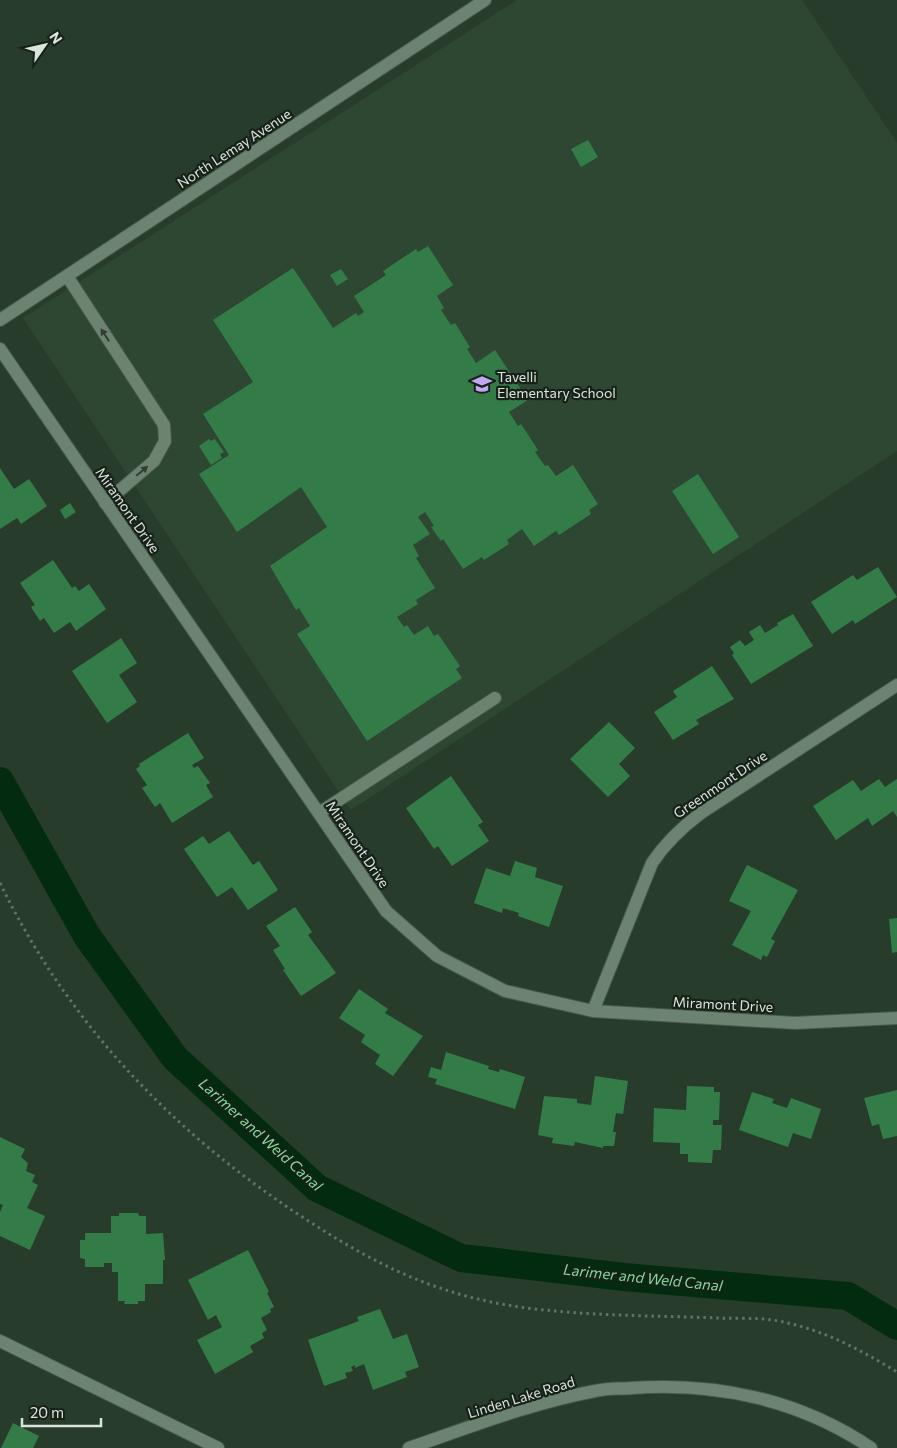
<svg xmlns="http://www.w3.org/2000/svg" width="897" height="1448" font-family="Commissioner,sans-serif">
	<rect width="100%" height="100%" fill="#283c2c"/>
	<path fill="#2d4733" d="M 517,0 L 802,0 L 897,143 L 897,451 L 351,810 L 23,318 Z"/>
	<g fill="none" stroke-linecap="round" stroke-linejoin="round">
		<path stroke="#022b10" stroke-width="28" d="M 0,781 L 87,936 L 175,1058 L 317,1188 L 461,1258 L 624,1277 L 848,1296 L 897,1326"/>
	</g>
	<path fill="#337c48" d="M 588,140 L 598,157 L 581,167 L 571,149 Z
		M 428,246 L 453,285 L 437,296 L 444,308 L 441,310 L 451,325 L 455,323 L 470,347 L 467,349 L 476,363 L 495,350 L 528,400 L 509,412 L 518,426 L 521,424 L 538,450 L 535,452 L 545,466 L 548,465 L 556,476 L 573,465 L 598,504 L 589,510 L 591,514 L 559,535 L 556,531 L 534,546 L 522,529 L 507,540 L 509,544 L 484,560 L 482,557 L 463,569 L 443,539 L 441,541 L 431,527 L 434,526 L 425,512 L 418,517 L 430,534 L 413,545 L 419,556 L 416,558 L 435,588 L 416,600 L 418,604 L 397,617 L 404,627 L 407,625 L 414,635 L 428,626 L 434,636 L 438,634 L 460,666 L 456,669 L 462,678 L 367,741 L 297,634 L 310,626 L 299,608 L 296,610 L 270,566 L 327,527 L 301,487 L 237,532 L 199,474 L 229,455 L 203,414 L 253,382 L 213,320 L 293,268 L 333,328 L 356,313 L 358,316 L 364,312 L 354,296 L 386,275 L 383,271 L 416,249 L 418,252 Z
		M 341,269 L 348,279 L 337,286 L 330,275 Z
		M 209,439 L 211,441 L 215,439 L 224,452 L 220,454 L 222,458 L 211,465 L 199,446 Z
		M 0,468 L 14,489 L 29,479 L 47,506 L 21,524 L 17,518 L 0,529 Z
		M 698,474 L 739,537 L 713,554 L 672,491 Z
		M 70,503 L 76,512 L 65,519 L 60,510 Z
		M 53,560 L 72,588 L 75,586 L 79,591 L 89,584 L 106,609 L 76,631 L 70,622 L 54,633 L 44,618 L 40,621 L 31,607 L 35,605 L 20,583 Z
		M 878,567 L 897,597 L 855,624 L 853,620 L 832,634 L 811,602 L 853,575 L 857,580 Z
		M 793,614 L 813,646 L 751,684 L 732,655 L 734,653 L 730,647 L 740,640 L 745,646 L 754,640 L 749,632 L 760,625 L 765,633 L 778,625 L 777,623 Z
		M 121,638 L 137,663 L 119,675 L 137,702 L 107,723 L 72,671 Z
		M 712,666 L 734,699 L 696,720 L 699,724 L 673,740 L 654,712 L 677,697 L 673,691 Z
		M 609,722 L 635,748 L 619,764 L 630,776 L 608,797 L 570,759 Z
		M 188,733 L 204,758 L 192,765 L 194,768 L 198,766 L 210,783 L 206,785 L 213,797 L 172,823 L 160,803 L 155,807 L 142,788 L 147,785 L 136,769 L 140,766 L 139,764 Z
		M 451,776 L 483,822 L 478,825 L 489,841 L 452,866 L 438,846 L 434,849 L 406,808 Z
		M 879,779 L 885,787 L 897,779 L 897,817 L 893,811 L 872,826 L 868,818 L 836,840 L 813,806 L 853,780 L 861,791 Z
		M 229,831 L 253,865 L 259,861 L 278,890 L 248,910 L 232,887 L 217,897 L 184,849 L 203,836 L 209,844 Z
		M 515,861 L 537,868 L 535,877 L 563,886 L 549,927 L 518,916 L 519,913 L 503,908 L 502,913 L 474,903 L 486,868 L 510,876 Z
		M 747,865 L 798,890 L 771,939 L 775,941 L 767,957 L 763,955 L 761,960 L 732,945 L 751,911 L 729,901 Z
		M 295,907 L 312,932 L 308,935 L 336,973 L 301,996 L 283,970 L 285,969 L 273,950 L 280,946 L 266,926 Z
		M 897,918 L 897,952 L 892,953 L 889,919 Z
		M 359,989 L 388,1009 L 385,1013 L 423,1036 L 393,1076 L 375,1064 L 380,1055 L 361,1042 L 365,1035 L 339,1018 Z
		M 446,1052 L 489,1066 L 488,1069 L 499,1072 L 500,1069 L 525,1077 L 515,1109 L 435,1084 L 437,1079 L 428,1077 L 431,1067 L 441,1070 Z
		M 595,1076 L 628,1081 L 623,1114 L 616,1113 L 613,1132 L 616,1132 L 614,1146 L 603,1146 L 603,1148 L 575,1142 L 574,1146 L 552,1143 L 553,1138 L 538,1135 L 544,1096 L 577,1099 L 577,1103 L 591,1105 Z
		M 687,1086 L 714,1087 L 714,1092 L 720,1092 L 719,1120 L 713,1120 L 713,1125 L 722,1125 L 721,1150 L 713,1150 L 712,1163 L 688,1162 L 688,1154 L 680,1154 L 680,1143 L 653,1142 L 654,1108 L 686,1110 Z
		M 897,1090 L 897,1136 L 883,1139 L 879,1124 L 872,1126 L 864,1098 Z
		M 752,1092 L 774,1099 L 772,1103 L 787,1108 L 791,1098 L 821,1109 L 811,1139 L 793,1133 L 788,1147 L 739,1130 Z
		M 0,1137 L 25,1149 L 21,1157 L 28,1163 L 26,1171 L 35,1175 L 32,1182 L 38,1185 L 27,1208 L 45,1216 L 30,1250 L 0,1236 L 0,1212 L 3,1205 L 0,1204 Z
		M 119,1213 L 138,1213 L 139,1216 L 146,1216 L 146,1234 L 163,1233 L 165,1260 L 163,1260 L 163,1284 L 145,1284 L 145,1301 L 138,1301 L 138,1304 L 124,1304 L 125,1301 L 118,1301 L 118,1272 L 112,1272 L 112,1263 L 104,1263 L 104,1267 L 85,1267 L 85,1259 L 80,1258 L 80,1240 L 85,1240 L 85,1233 L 111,1233 L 111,1216 L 119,1216 Z
		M 248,1250 L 269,1292 L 267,1293 L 274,1307 L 270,1309 L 271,1312 L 261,1318 L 267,1330 L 262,1333 L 264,1338 L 250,1346 L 253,1352 L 215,1374 L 197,1340 L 222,1327 L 216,1315 L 208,1320 L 188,1280 Z
		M 380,1309 L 393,1339 L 407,1334 L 419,1367 L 405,1372 L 407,1377 L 373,1390 L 364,1364 L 355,1368 L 355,1365 L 351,1367 L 353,1371 L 345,1373 L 347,1378 L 324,1386 L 308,1340 L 359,1321 L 357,1317 Z
		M 13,1423 L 39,1436 L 33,1448 L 1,1448 Z"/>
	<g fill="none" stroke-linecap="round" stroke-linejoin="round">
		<defs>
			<path id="service" d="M 67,276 L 164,425 L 165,441 L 154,461 L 105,503
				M 319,813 L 495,698"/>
			<path id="minor" d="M 0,349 L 386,911 L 437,956 L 505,991 L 593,1011 L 795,1023 L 897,1018
				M 593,1011 L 652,863 C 666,842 681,828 701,813 L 897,685
				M 0,1341 L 218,1448
				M 409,1448 C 470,1427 531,1403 595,1391 C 607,1388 620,1389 632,1388 C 717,1382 800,1400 871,1448"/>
			<path id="secondary" d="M 0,320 L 485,0"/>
		</defs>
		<use href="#service" stroke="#48594c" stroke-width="14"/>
		<use href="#minor" stroke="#48594c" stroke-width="14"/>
		<use href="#secondary" stroke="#48594c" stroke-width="14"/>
		<path stroke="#617365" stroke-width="3" stroke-dasharray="2.5 4" stroke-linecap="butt" d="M 0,883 C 69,1025 175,1135 307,1220 C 350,1248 394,1273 443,1289 C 478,1301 518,1308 555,1311 C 609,1316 664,1316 718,1318 C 737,1319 759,1317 778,1321 C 822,1329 859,1349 897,1372"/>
		<use href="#service" stroke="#6d8371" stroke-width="12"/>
		<use href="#minor" stroke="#6d8371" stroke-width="12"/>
		<use href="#secondary" stroke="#6d8371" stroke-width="12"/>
	</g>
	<defs><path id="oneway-solid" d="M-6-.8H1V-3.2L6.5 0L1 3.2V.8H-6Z" transform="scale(1.25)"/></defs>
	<g fill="#323e33">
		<use href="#oneway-solid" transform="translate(105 335) rotate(-123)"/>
		<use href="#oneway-solid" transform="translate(142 471) rotate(-40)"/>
	</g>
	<defs>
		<symbol id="school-bare" viewBox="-9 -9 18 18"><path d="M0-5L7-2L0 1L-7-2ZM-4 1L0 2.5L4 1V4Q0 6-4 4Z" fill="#c2a7f2" stroke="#182119" stroke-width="2.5" paint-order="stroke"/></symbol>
	</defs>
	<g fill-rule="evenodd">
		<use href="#school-bare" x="468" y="370" width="28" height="28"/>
	</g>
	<g text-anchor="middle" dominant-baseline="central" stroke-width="4.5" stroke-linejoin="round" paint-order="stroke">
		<g font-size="14" fill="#d9e5db" stroke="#182119">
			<text transform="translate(234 148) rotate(-33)">North Lemay Avenue</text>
			<text transform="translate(128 510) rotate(55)">Miramont Drive</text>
			<text transform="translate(720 784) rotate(-34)">Greenmont Drive</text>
			<text transform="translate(358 844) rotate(56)">Miramont Drive</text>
			<text transform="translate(723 1004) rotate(3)">Miramont Drive</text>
			<text transform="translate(521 1397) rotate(-17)">Linden Lake Road</text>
		</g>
		<g font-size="14" fill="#d9e5db" stroke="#182119" text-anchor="start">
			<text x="497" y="376">Tavelli<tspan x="497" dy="16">Elementary School</tspan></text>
		</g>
		<g font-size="15" font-style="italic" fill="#7cde94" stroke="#182119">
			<text transform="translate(261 1134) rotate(42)">Larimer and Weld Canal</text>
			<text transform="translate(643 1277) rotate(6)">Larimer and Weld Canal</text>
		</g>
	</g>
	<g transform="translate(45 45) rotate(56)" stroke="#182119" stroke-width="4" paint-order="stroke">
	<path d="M0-4L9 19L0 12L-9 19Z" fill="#d9e5db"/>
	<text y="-8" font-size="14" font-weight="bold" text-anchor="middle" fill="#d9e5db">N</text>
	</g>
	<path d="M22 1418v8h79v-8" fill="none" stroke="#d9e5db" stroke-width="2.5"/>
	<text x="30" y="1418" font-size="15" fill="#d9e5db" stroke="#182119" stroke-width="4" paint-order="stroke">20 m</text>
</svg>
